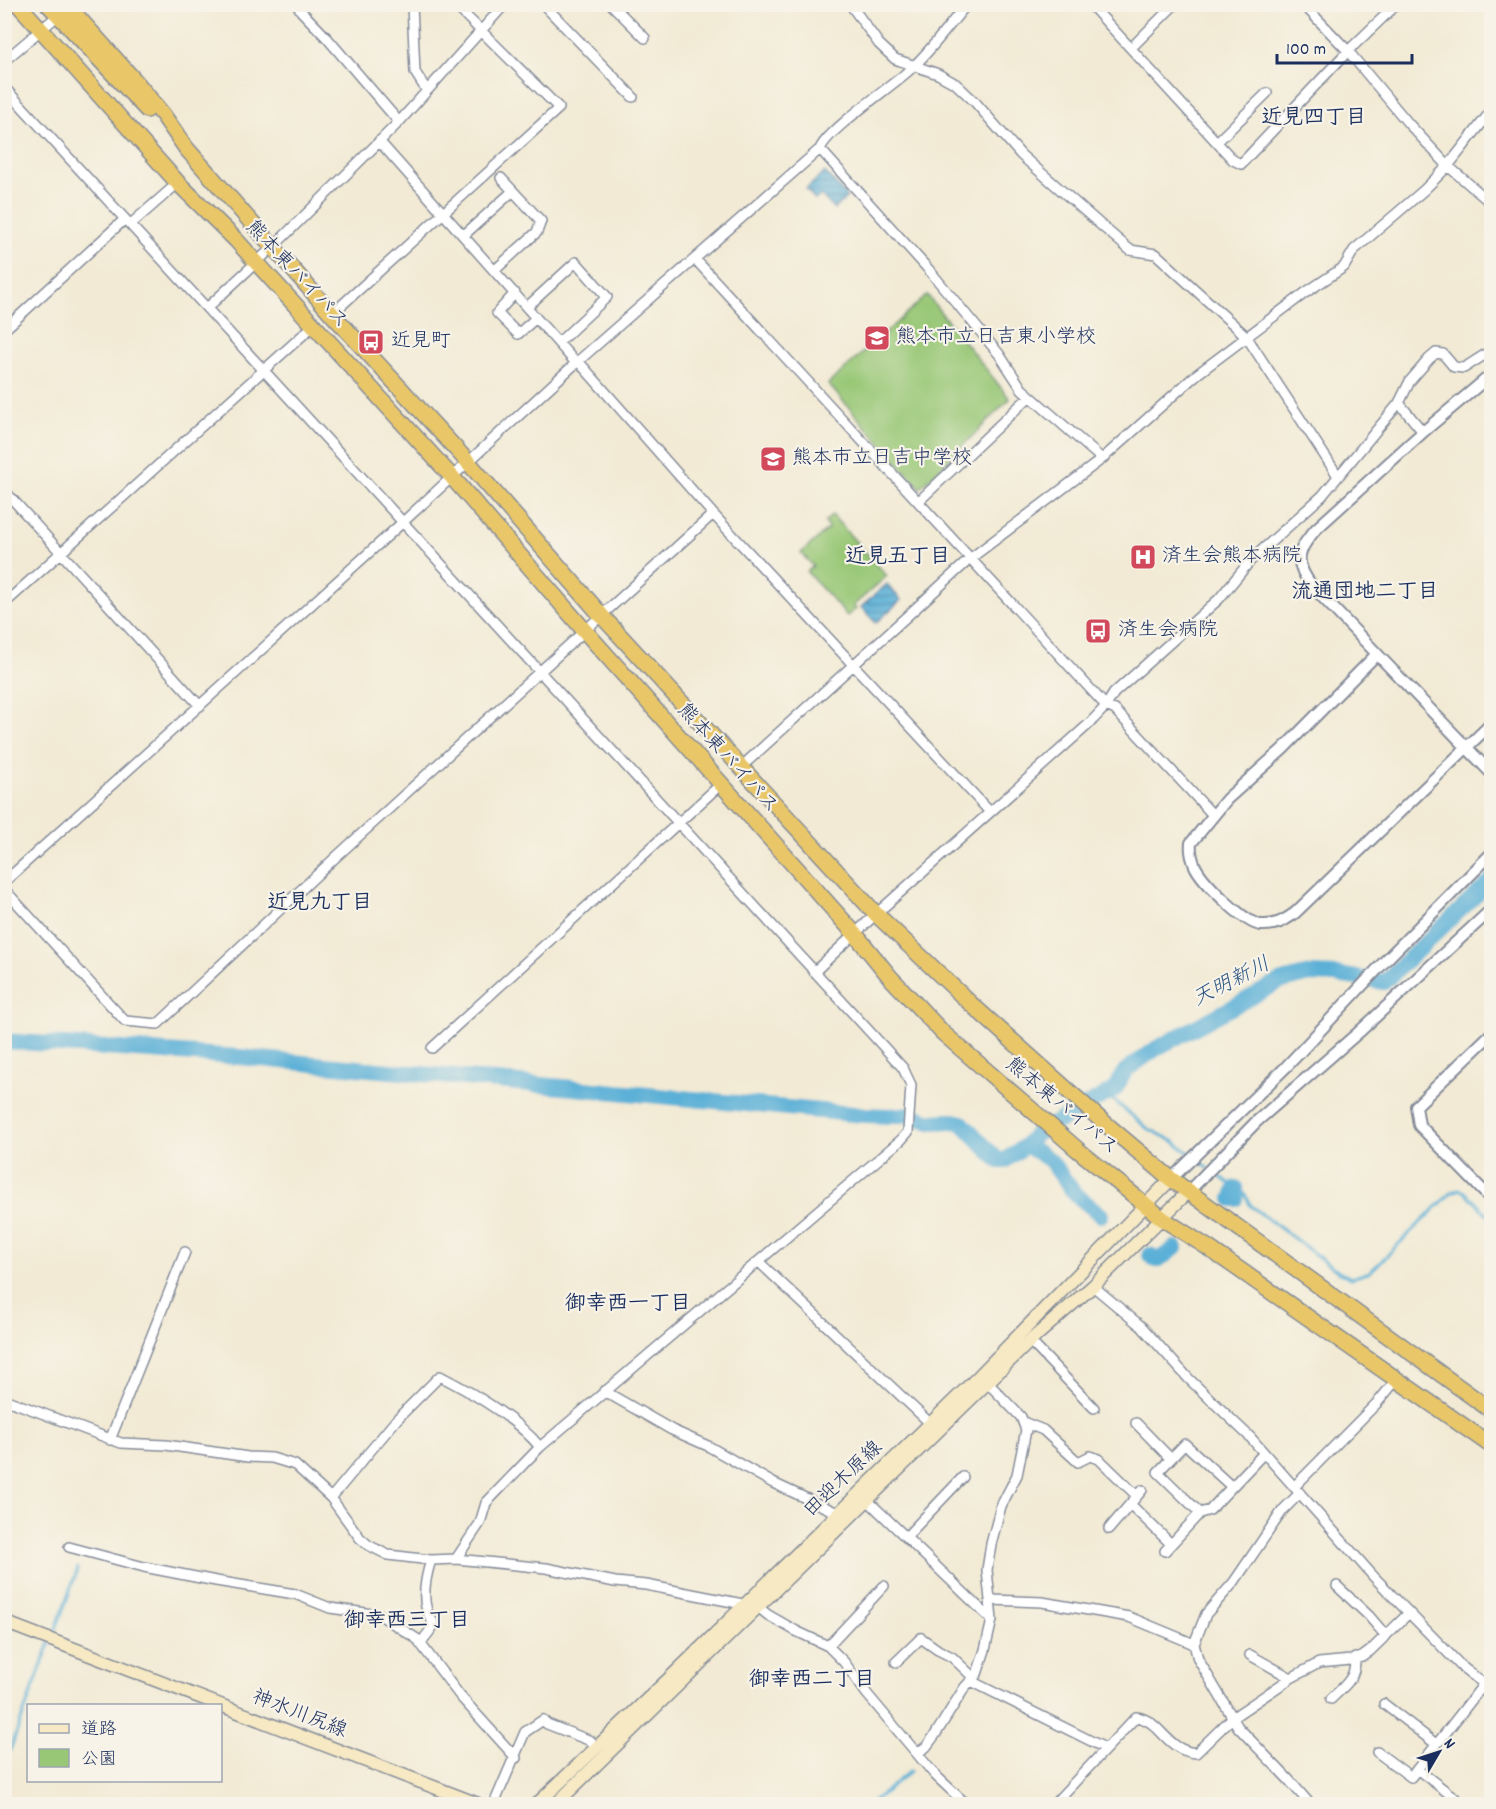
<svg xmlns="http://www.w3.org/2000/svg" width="1496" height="1809" font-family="Dekko,'Klee One',sans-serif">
	<defs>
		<pattern id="water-rules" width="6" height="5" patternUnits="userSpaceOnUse" patternTransform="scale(1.5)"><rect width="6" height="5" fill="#5bb0d7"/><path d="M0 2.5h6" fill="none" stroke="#4a90b2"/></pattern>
	</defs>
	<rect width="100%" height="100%" fill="#f7f3e8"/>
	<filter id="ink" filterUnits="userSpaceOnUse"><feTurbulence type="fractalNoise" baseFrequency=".0167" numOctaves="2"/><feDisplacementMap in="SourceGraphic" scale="12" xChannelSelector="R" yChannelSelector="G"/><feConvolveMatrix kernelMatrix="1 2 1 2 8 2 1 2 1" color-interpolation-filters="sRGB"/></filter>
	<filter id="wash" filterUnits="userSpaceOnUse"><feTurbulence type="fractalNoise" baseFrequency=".008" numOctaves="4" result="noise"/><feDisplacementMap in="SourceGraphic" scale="24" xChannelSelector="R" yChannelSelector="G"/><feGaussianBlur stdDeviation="1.35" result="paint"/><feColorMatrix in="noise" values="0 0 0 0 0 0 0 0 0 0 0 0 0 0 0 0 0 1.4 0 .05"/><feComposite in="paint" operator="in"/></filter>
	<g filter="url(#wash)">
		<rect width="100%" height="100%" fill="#f2ead4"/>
		<path fill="#98c776" stroke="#5a7b6a" stroke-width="1.5" d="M 927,295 L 1010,399 L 920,488 L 828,384 Z
			M 832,515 L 887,576 L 853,606 L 856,609 L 847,616 L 807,572 L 813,566 L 801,553 L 828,529 L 825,522 Z"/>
		<path fill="url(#water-rules)" stroke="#3b709a" stroke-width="1.5" d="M 825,172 L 847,197 L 834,209 L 821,195 L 815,200 L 806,189 Z
			M 887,584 L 901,600 L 876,623 L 861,607 Z"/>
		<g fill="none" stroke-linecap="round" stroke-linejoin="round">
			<path stroke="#5bb0d7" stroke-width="3" d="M 1105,1093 L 1147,1128 L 1173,1141 L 1192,1155
				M 1197,1159 L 1208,1168
				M 1213,1172 L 1244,1193 L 1251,1206 L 1340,1273 L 1352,1278 L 1370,1272 L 1452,1192 L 1459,1189 L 1465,1192 L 1492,1219
				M 53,1637 L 78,1568
				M 4,1766 L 50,1643
				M 870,1804 L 910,1771"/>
			<path stroke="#5bb0d7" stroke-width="16" d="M 4,1041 L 239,1057 L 864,1115 L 891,1116 L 910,1114 L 930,1122 L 954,1121 L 962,1123 L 999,1161 L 1004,1161 L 1026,1145 L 1050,1160 L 1075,1194 L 1101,1215
				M 1026,1145 L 1036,1134 L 1115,1089 L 1125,1071 L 1157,1048 L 1279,982 L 1310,974 L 1337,975 L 1384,982 L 1492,880
				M 1232,1199 L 1236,1199 L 1234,1194 L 1236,1188
				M 1150,1255 L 1154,1259 L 1160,1259 L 1175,1248"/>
		</g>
	</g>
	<g filter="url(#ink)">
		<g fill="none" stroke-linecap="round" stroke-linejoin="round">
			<defs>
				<path id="minor" d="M 297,4 L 301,11 L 327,38 L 399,122
					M 412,4 L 415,72 L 427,91
					M 543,4 L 633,97
					M 611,4 L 645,38
					M 850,4 L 879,44 L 895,59 L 938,74 L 956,84 L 975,102 L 1021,155 L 1102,226 L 1130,250 L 1156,254 L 1246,336 L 1338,476
					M 1090,4 L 1233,160 L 1241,164 L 1348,51 L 1397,4
					M 1303,4 L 1348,51 L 1408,123 L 1448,166 L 1492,204
					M 1131,48 L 1175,4
					M 4,61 L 62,12
					M 4,87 L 903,1068 L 911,1085 L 908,1132 L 901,1140 L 540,1447 L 486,1503 L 480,1523 L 456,1559
					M 379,141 L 576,363
					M 1217,142 L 1267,93
					M 820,149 L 929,270 L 999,354 L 1022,389 L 1102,459
					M 501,178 L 513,191
					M 131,224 L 178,183
					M 464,235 L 513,191 L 541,221 L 537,232 L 495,270
					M 695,259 L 1106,706 L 1115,710 L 1213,815
					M 515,293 L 497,313 L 518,334 L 536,318
					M 527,307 L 576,262 L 607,297 L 558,343
					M 207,308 L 273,247 L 399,122 L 505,4
					M 332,314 L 559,108 L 454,4
					M 4,330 L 125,219
					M 578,361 L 713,514 L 990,812
					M 1399,403 L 1423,432
					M 4,490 L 200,706
					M 919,501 L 1030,396
					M 1265,547 L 1273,554 L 1300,558
					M 4,604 L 314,325
					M 740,768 L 971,558 L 1102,459 L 1196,375 L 1305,293 L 1344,267 L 1354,250 L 1424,190 L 1448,166 L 1492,110
					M 4,882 L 403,522 L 576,363 L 820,149 C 828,129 893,86 913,67 C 933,48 949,25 967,4
					M 4,889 L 125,1021 L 158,1024 L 337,856 L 713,514
					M 814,972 L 876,914 L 1089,724 L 1106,706 L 1114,693 L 1219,599 L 1251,560 L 1322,496 L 1399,403 L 1410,381 L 1429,359 L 1436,353 L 1443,354 L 1454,367 L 1464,368 L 1492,350
					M 432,1048 L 721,784
					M 759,1262 L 934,1427
					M 1093,1286 L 1142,1327 L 1189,1379 L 1250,1437 L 1374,1577 L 1461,1666 L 1484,1684 L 1492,1679
					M 1030,1341 L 1094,1408
					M 604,1391 L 672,1430 L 708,1446 L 773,1483 L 844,1516
					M 4,1399 L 121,1443 L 166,1445 L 248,1457 L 272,1458 L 295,1465 L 331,1498 L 360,1538 L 368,1545 L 388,1555 L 431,1560 L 456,1559 L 546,1568 L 615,1582 L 646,1585 L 758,1607 L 768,1615 L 796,1631 L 828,1646 L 844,1662 L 867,1694 L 935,1775 L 966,1804
					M 1023,1422 L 1043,1430 L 1078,1462 L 1090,1456 L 1099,1459 L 1137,1496
					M 1136,1423 L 1170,1458
					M 110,1440 L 185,1252
					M 1294,1487 L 1378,1402 L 1397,1379
					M 1300,1493 L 1283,1510 L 1234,1582 L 1206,1614 L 1194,1644 L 1198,1659 L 1238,1727 L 1288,1779 L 1310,1804
					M 863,1496 L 992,1620
					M 331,1498 L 397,1419 L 440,1376 C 473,1393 517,1419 540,1447
					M 1130,1504 L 1170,1543
					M 1200,1513 L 1158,1472 L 1185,1444 L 1232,1487
					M 1109,1529 L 1142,1490
					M 906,1537 L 963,1477
					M 69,1547 L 144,1567 L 216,1581 L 295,1594 L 330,1608 L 380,1615 L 417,1639 L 460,1696 L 516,1758
					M 1165,1551 L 1200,1513 L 1210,1510 L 1264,1453
					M 1337,1586 L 1369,1616 L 1386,1636
					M 991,1600 L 1042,1602 L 1129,1617 L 1194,1644
					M 420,1644 L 432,1628 L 433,1622 C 420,1606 425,1579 431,1560
					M 828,1646 L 884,1586
					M 1250,1655 L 1291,1678
					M 896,1662 L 921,1638 L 938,1650 L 952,1657 L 974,1678
					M 971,1681 L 1105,1748
					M 1331,1699 C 1345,1685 1356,1679 1355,1658
					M 1384,1704 L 1436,1744
					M 1377,1752 L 1411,1777 L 1484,1684
					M 917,1753 L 926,1747 L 935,1735 L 965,1687 L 977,1674 L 985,1650 L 992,1620 L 987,1570 L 991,1544 L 1001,1506 L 1017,1475 L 1026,1430 L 1021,1417 L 983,1378
					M 1417,1769 L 1460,1802 L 1472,1804
					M 494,1804 L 525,1732 L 543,1720 L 547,1724 L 591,1741 L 596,1748
					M 1054,1804 L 1136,1717 C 1161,1720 1165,1750 1196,1753 L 1232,1718 L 1291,1678 L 1319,1663 L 1351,1660 L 1362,1657 L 1370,1651 L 1409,1613"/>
				<path id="tertiary" d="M 1492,374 L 1423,432 L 1316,529 C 1297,551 1293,561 1312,586 L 1492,774
					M 1376,655 L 1283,749 L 1227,799 L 1191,843 C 1190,851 1192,859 1195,866 C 1202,881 1245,924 1261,925 C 1275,926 1284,921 1295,913 L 1492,723
					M 1492,1033 L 1416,1106 L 1419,1125 L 1492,1200
					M 1171,1179 L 1286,1067 L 1385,961 L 1492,853
					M 1188,1192 L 1256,1122 L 1359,1032 L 1492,909"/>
				<path id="secondary" d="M 4,1622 L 478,1804
					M 537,1804 L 675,1673 L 980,1375 L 1171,1179
					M 556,1804 L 1030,1341 L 1093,1286 L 1188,1192"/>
				<path id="trunk" d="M 18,4 L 178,183 L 236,240 L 452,477 L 584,630 L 855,934 L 890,977 L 943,1033 L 1078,1150 L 1163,1219 L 1207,1247 L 1492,1446
					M 48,4 L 147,110
					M 66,4 L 136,82 L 163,115 L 186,148 L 332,314 L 468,462 L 601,615 L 876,914 L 971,1004 L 1101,1120 L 1171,1179 L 1492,1411"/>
			</defs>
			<use href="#minor" stroke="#868c99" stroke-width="12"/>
			<use href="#tertiary" stroke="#868c99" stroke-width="14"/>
			<use href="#secondary" stroke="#868c99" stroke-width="15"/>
			<use href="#trunk" stroke="#868c99" stroke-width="18"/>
			<use href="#minor" stroke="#fff" stroke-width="9"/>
			<use href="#tertiary" stroke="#fff" stroke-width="10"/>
			<use href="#secondary" stroke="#f6e9c3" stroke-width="12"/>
			<use href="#trunk" stroke="#e9c769" stroke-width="15"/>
		</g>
	</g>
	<defs>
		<symbol id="school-square" viewBox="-11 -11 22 22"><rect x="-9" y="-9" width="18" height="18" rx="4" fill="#d1495b" stroke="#f7f3e8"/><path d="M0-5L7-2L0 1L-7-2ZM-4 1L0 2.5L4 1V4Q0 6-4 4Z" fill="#fff"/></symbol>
		<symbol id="bus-square" viewBox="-11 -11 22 22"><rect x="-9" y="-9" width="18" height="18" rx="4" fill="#d1495b" stroke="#f7f3e8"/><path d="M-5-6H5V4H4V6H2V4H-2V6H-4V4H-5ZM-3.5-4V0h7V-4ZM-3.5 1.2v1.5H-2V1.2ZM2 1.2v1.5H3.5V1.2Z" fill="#fff"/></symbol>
		<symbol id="hospital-square" viewBox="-11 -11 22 22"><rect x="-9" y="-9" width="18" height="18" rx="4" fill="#d1495b" stroke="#f7f3e8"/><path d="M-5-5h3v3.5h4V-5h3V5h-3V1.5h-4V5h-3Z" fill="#fff"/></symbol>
	</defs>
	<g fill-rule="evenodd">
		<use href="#school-square" x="862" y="323" width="30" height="30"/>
		<use href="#bus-square" x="356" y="327" width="30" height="30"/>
		<use href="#school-square" x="758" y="444" width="30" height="30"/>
		<use href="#hospital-square" x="1128" y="542" width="30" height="30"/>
		<use href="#bus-square" x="1083" y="616" width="30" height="30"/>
	</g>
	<g text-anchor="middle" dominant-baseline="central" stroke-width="4.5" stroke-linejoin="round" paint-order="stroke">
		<g font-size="20" fill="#1b2f5e" stroke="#f7f3e8">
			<text transform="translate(296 275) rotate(47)">熊本東バイパス</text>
			<text transform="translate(727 759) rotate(48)">熊本東バイパス</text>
			<text transform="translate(1061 1107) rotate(40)">熊本東バイパス</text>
			<text transform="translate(844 1480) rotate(-44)">田迎木原線</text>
			<text transform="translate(299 1715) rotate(21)">神水川尻線</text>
		</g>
		<g font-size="20" fill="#1b2f5e" stroke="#f7f3e8" text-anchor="start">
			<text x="896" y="338">熊本市立日吉東小学校</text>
			<text x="391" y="342">近見町</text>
			<text x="792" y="459">熊本市立日吉中学校</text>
			<text x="1162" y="557">済生会熊本病院</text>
			<text x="1118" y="631">済生会病院</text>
		</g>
		<g font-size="21" font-weight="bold" fill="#1b2f5e" stroke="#f7f3e8">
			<text x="1314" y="119">近見四丁目</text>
			<text x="898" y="558">近見五丁目</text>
			<text x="1365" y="593">流通団地二丁目</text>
			<text x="320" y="904">近見九丁目</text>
			<text x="628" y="1305">御幸西一丁目</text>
			<text x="407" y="1622">御幸西三丁目</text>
			<text x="812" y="1681">御幸西二丁目</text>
		</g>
		<g font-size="21" font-style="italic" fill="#2e5682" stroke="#f7f3e8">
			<text transform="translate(1232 983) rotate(-27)">天明新川</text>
		</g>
	</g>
	<rect width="1496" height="1809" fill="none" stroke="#f7f3e8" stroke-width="24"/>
	<rect x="27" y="1704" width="195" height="78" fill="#f7f3e8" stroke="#9fa5b1" stroke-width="1.5"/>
	<rect x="39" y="1724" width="30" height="9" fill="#f6e9c3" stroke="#9fa5b1" stroke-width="1.5"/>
	<text x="81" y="1734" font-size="18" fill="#1b2f5e">道路</text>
	<rect x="39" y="1749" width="30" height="18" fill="#98c776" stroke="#9fa5b1" stroke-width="1.5"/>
	<text x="81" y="1764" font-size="18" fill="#1b2f5e">公園</text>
	<g transform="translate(1439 1752) rotate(51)" stroke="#f7f3e8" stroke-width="4.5" paint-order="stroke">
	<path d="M0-4.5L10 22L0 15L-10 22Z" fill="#1b2f5e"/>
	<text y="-9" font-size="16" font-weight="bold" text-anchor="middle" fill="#1b2f5e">N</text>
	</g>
	<path d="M1277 54v9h135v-9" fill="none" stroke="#1b2f5e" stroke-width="3"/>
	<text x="1286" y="54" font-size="18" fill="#1b2f5e" stroke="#f7f3e8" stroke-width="4.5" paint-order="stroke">100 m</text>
</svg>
